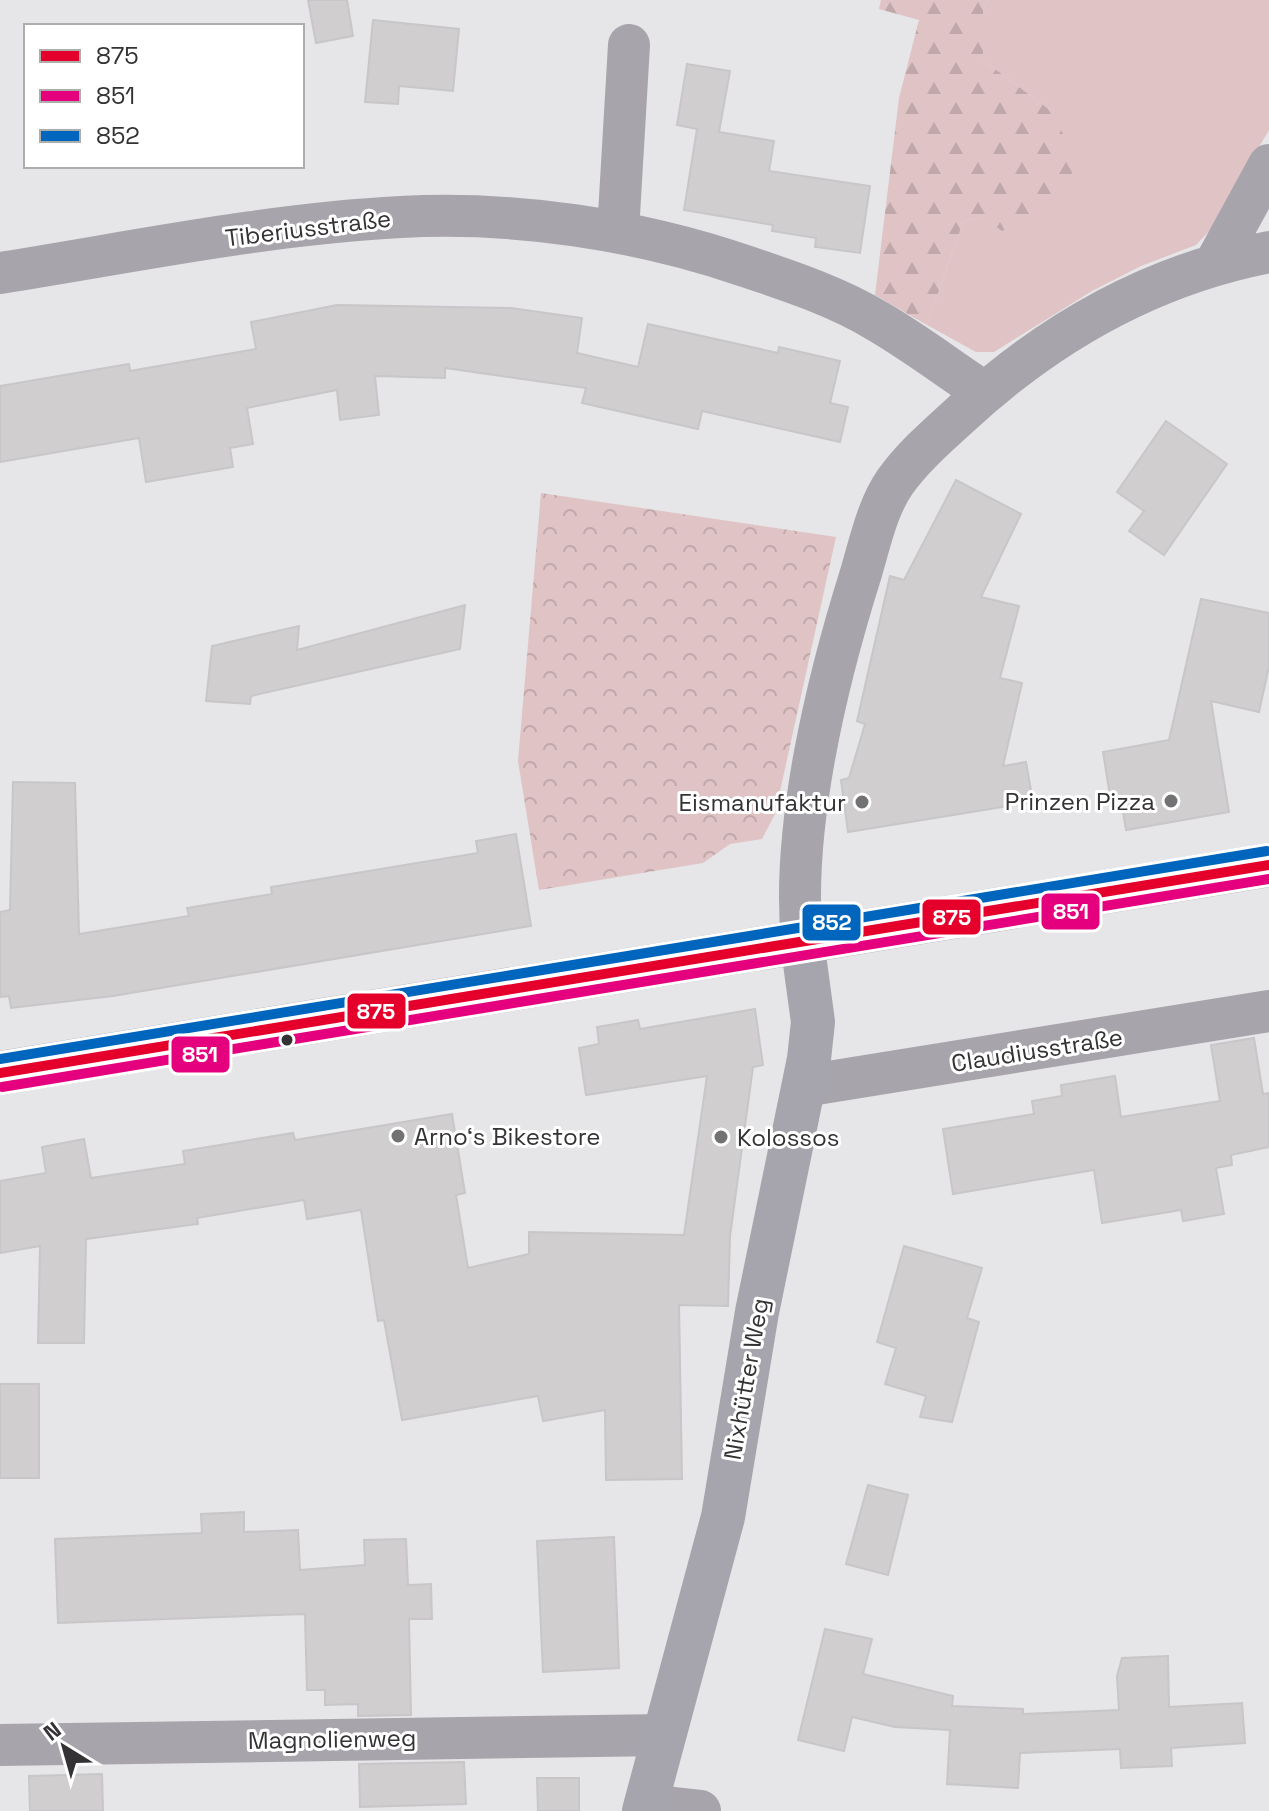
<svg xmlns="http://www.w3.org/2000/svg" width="1269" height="1811" font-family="'Space Grotesk',sans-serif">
	<defs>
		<pattern id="forest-firs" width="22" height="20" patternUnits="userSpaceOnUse" patternTransform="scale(2)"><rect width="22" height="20" fill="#dfc3c5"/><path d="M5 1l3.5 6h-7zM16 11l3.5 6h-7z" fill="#c0a8aa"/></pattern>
		<pattern id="park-crowns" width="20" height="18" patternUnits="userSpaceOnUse" patternTransform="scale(2)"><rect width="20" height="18" fill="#dfc3c5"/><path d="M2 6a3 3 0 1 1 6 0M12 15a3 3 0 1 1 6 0" fill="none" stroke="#c0a8aa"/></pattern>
	</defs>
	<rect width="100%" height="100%" fill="#e6e5e7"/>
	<path fill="#dfc3c5" d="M 988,0 L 1269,0 L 1269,130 L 1210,230 L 1196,245 L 1141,266 L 1092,291 L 994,352 L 976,352 L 927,325 L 963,222 L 981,216 L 1050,110 L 983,60 L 983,12 Z"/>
	<path fill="url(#forest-firs)" d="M 881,0 L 988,0 L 983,12 L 983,60 L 1050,110 L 1077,159 C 1064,204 1042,211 1002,231 L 981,216 L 963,222 L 927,325 L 875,295 L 899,98 L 919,20 L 879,9 Z"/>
	<path fill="url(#park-crowns)" d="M 541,493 L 836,537 L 775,814 L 762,839 L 730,844 L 703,863 L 539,890 L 518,761 Z"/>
	<path fill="#d0cecf" stroke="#c8c6c8" stroke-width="2" d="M 308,0 L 347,0 L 353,36 L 316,43 Z
		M 373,20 L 459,29 L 453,91 L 399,86 L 398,104 L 365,102 Z
		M 687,64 L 730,71 L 719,132 L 774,141 L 769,171 L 870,186 L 860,253 L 815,247 L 816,238 L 772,231 L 773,225 L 684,210 L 697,129 L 677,125 Z
		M 337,305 L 511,308 L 582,318 L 577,353 L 638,367 L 648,324 L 778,353 L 779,347 L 840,361 L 830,403 L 848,407 L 840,442 L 702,411 L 698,429 L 582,403 L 586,388 L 445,368 L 445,378 L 375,376 L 379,415 L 340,420 L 337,390 L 247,408 L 253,444 L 230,448 L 233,467 L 146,482 L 139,438 L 0,462 L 0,386 L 129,364 L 130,371 L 256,349 L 251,322 Z
		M 1166,421 L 1227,464 L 1164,555 L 1129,531 L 1144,511 L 1117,492 Z
		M 956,480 L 1021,514 L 981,597 L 1019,606 L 1000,678 L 1022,683 L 1003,766 L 1026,762 L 1033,802 L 848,832 L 841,780 L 849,778 L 865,724 L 857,721 L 890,576 L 904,580 Z
		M 1201,599 L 1269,613 L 1269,666 L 1259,712 L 1211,701 L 1229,812 L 1126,830 L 1121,800 L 1111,802 L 1103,752 L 1169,740 Z
		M 465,605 L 460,649 L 251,696 L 250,704 L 206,701 L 212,646 L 299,626 L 297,650 Z
		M 13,782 L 75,783 L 79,934 L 189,916 L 187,908 L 272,894 L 271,887 L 478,853 L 476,841 L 516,834 L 531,926 L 113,996 L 11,1008 L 9,996 L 0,997 L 0,912 L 10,910 Z
		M 755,1009 L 763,1065 L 753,1067 L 730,1236 L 728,1306 L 679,1305 L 682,1479 L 606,1480 L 605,1410 L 543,1421 L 538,1396 L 402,1420 L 384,1320 L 378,1321 L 361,1210 L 307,1219 L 304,1200 L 197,1218 L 198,1224 L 86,1239 L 84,1343 L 38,1343 L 40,1246 L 0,1253 L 0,1181 L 46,1173 L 42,1147 L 84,1139 L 91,1178 L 185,1164 L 183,1151 L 293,1133 L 295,1140 L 452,1114 L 465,1193 L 456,1195 L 468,1268 L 529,1254 L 529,1232 L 684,1235 L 707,1076 L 586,1095 L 579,1048 L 599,1044 L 597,1027 L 638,1020 L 640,1029 Z
		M 1254,1038 L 1263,1094 L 1269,1093 L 1269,1147 L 1231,1155 L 1232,1165 L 1216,1168 L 1224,1214 L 1183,1221 L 1181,1210 L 1102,1223 L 1094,1170 L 953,1194 L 943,1129 L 1034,1114 L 1032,1101 L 1062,1096 L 1061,1085 L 1115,1076 L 1121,1117 L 1220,1101 L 1211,1045 Z
		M 904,1246 L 982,1268 L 967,1318 L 979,1322 L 952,1422 L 920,1417 L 926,1396 L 885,1384 L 896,1348 L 877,1342 Z
		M 0,1384 L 39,1384 L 39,1478 L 0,1478 Z
		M 868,1485 L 908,1495 L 888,1575 L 846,1564 Z
		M 244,1512 L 244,1532 L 298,1530 L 300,1570 L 365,1565 L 364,1540 L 406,1539 L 408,1585 L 431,1584 L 432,1619 L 409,1619 L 411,1715 L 358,1716 L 358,1704 L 325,1705 L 325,1690 L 307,1690 L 305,1614 L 58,1623 L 55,1539 L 202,1533 L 201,1514 Z
		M 614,1537 L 619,1668 L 543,1672 L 537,1541 Z
		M 825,1629 L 872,1639 L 863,1674 L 953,1696 L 952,1706 L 1023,1709 L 1023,1714 L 1119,1710 L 1117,1676 L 1122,1658 L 1168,1656 L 1169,1707 L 1242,1703 L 1245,1743 L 1171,1748 L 1172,1766 L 1121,1768 L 1120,1749 L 1020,1753 L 1018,1788 L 947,1784 L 950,1730 L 895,1727 L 852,1717 L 844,1751 L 798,1740 Z
		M 464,1762 L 466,1804 L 360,1807 L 359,1764 Z
		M 102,1774 L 103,1811 L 30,1811 L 29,1776 Z
		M 537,1778 L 579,1778 L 579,1811 L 538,1811 Z"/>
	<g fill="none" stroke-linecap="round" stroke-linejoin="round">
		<path stroke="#a7a4ac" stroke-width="42" d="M 618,232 L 629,45
			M 1216,262 L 1269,165
			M 0,273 C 133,252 266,224 401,217 C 516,211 636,229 745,266 C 790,281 838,297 879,322 C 915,343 949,369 984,392
			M 802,941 C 791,828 827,681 861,573 C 870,543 877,508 895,482 C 913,457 936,437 958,417 C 1047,334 1150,275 1269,252
			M 804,1086 L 1269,1011
			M 0,1745 L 665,1735
			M 645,1805 L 700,1811"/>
		<path stroke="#a6a4ac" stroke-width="44" d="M 0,1073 L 1269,865
			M 644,1811 L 723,1517 L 757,1312 L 809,1059 L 813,1022 L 802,941"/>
		<defs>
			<path id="bus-1" d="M 0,1073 L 1269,865"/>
			<path id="bus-2" d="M 2,1087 L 1269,879"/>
			<path id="bus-3" d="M 0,1059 L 1267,851"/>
		</defs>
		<use href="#bus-1" stroke="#fff" stroke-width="16"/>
		<use href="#bus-2" stroke="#fff" stroke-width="16"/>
		<use href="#bus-3" stroke="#fff" stroke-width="16"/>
		<use href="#bus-1" stroke="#e4002b" stroke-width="10"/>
		<use href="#bus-2" stroke="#e5007d" stroke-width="10"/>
		<use href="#bus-3" stroke="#0065bd" stroke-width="10"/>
	</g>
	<g fill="#727173" stroke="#fff" stroke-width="3">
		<circle cx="1171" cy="801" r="8"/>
		<circle cx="862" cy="802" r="8"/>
		<circle cx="398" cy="1136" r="8"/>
		<circle cx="721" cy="1137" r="8"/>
	</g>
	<circle fill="#343234" stroke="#fff" stroke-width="3" cx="287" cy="1040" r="7"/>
	<g text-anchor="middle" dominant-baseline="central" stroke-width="6" stroke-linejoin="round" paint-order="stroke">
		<g font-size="24" fill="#343234" stroke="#fff">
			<text transform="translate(308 228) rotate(-7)">Tiberiusstraße</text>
			<text transform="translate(1037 1050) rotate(-9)">Claudiusstraße</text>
			<text transform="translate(746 1379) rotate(-80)">Nixhütter Weg</text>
			<text transform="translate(332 1739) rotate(-1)">Magnolienweg</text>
		</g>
		<g font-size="24" fill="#343234" stroke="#fff" text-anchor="end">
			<text x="1155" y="801">Prinzen Pizza</text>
			<text x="846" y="802">Eismanufaktur</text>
			<text x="414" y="1136" text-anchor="start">Arno‘s Bikestore</text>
			<text x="737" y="1137" text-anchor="start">Kolossos</text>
		</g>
	</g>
	<g stroke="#fff" stroke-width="3">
		<rect x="1040" y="892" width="61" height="39" rx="8" fill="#e5007d"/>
		<rect x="921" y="898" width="61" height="38" rx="8" fill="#e4002b"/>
		<rect x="801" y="903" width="61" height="39" rx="8" fill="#0065bd"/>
		<rect x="346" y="992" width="61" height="38" rx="8" fill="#e4002b"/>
		<rect x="170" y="1035" width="61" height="39" rx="8" fill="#e5007d"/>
	</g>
	<g font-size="22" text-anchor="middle" font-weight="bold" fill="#fff">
		<text x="1071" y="919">851</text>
		<text x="952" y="925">875</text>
		<text x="832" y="930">852</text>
		<text x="376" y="1019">875</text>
		<text x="200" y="1062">851</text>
	</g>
	<rect x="24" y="24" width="280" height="144" fill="#ffffff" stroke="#aeadae" stroke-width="2"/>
	<rect x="40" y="50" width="40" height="12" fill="#e4002b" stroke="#aeadae" stroke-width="2"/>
	<text x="96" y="64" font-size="24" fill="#343234">875</text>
	<rect x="40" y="90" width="40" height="12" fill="#e5007d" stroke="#aeadae" stroke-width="2"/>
	<text x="96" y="104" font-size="24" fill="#343234">851</text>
	<rect x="40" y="130" width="40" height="12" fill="#0065bd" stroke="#aeadae" stroke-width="2"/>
	<text x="96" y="144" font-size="24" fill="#343234">852</text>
	<g transform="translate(64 1747) rotate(323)" stroke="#ffffff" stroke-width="6" paint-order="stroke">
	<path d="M0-6L14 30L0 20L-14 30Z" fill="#343234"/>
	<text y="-12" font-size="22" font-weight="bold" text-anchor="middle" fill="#343234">N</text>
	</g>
</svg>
